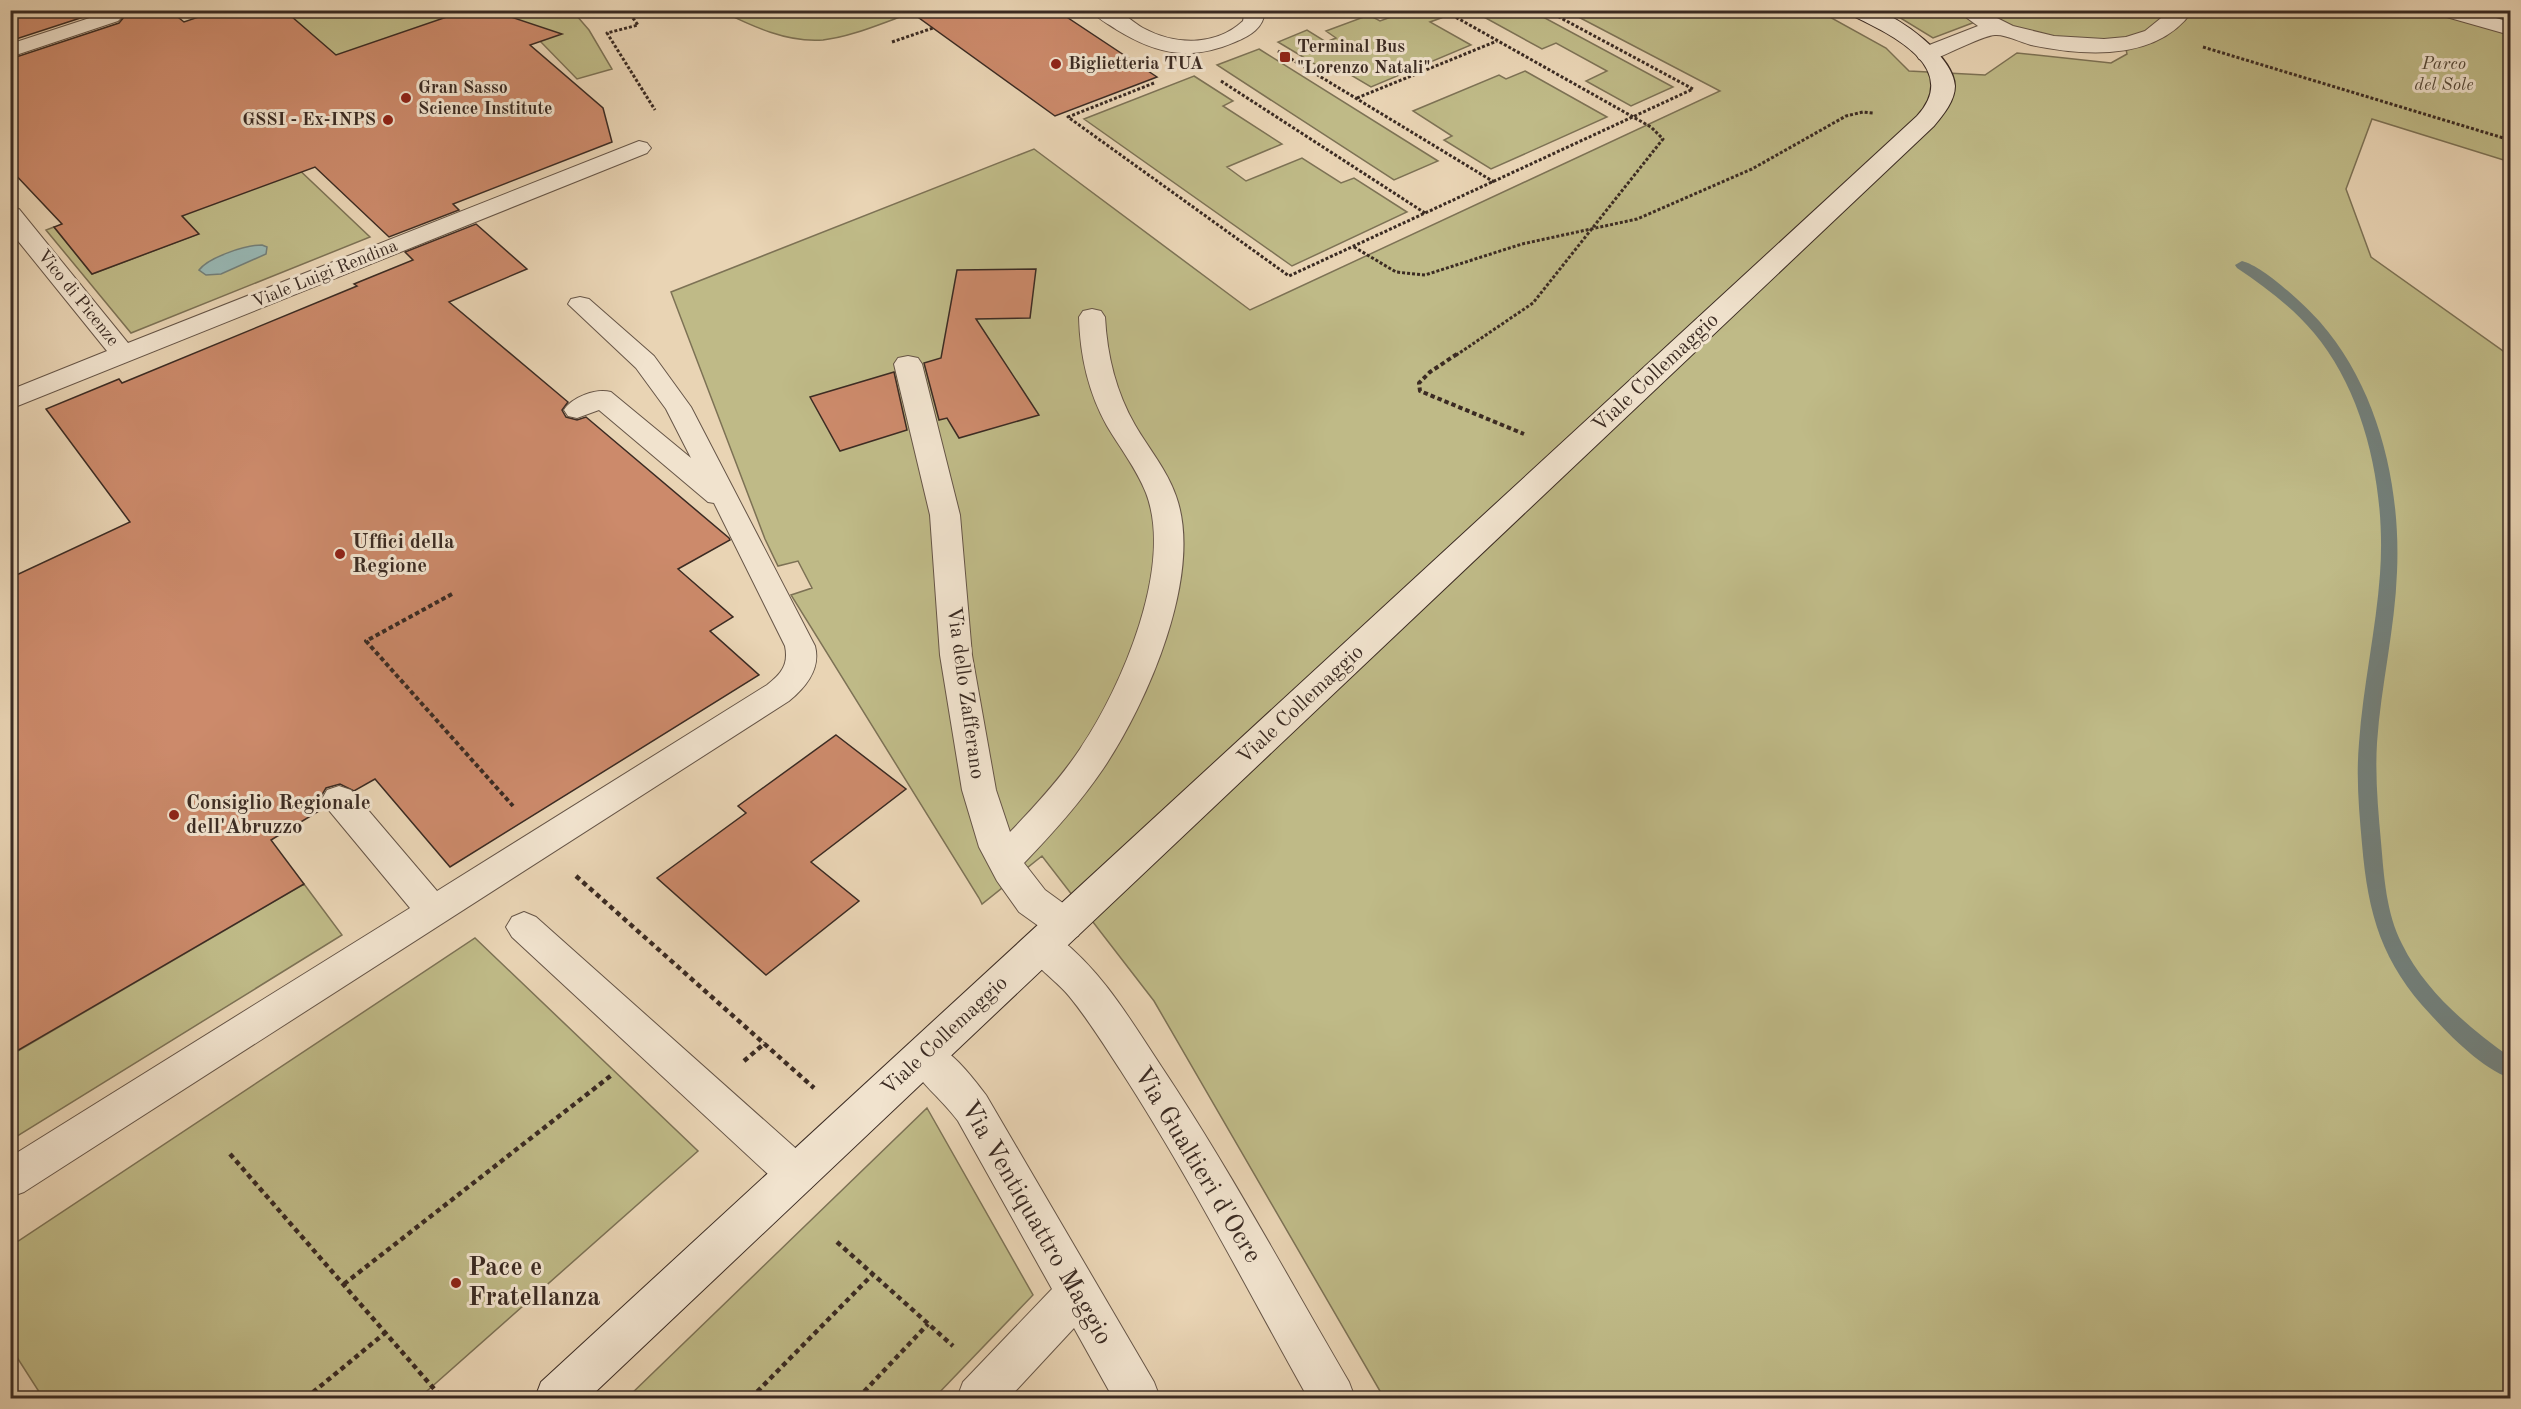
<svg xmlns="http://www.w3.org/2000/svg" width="2521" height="1409" font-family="'Old Standard TT',serif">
	<rect width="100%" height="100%" fill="#e9d4b4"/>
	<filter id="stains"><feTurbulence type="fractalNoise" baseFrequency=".00333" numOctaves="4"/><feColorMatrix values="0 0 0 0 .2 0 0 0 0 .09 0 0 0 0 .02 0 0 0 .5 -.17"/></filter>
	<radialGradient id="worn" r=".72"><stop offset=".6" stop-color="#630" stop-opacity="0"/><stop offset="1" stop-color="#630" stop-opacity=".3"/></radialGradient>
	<path fill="#bfba87" stroke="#7d7255" stroke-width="1.5" d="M 890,10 L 900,17 C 875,26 849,37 823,40 C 787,43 752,26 721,11 Z
		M 1427,10 L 1441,18 L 1430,22 L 1471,45 L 1371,87 L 1329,62 L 1318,66 L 1278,42 L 1307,30 L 1326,42 L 1336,38 L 1326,31 L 1369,15 L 1380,21 L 1391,17 L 1381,11 Z
		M 284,11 L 467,11 L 367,93 Z
		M 490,11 L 592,11 L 576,15 L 589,30 L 612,69 L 577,79 L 540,41 Z
		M 1473,11 L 1532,11 L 1673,87 L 1631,106 L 1586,81 L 1607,71 L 1556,43 L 1542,49 Z
		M 1567,11 L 1819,11 L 1886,48 L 1909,71 L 1985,75 L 2017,53 L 2111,63 L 2127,54 L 2126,49 C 2160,43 2167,33 2192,11 L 2510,11 L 2510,162 L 2372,119 L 2346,189 L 2371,257 L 2510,356 L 2510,1398 L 1384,1398 L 1154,1001 L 1042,856 L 982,904 L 979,898 L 791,595 L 812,588 L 798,561 L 778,566 L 765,539 L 671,292 L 1034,149 L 1250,310 L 1720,91 Z
		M 1889,11 L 1958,11 L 1975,22 L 1933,38 Z
		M 1973,11 L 2176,11 L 2146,33 L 2104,42 L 2031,34 Z
		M 1259,49 L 1438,161 L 1394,180 L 1217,65 Z
		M 1525,71 L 1607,117 L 1491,169 L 1444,140 L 1452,136 L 1413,111 L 1499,75 L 1506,79 Z
		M 1194,76 L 1233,101 L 1223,106 L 1282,144 L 1227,167 L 1246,181 L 1302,158 L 1341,183 L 1354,178 L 1407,212 L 1292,266 L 1084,119 Z
		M 254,127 L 370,237 L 131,333 L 46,230 L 54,227 L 92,274 L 198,234 L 182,216 Z
		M 304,884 L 342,935 L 11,1140 L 11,1055 Z
		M 475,938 L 698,1151 L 419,1398 L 43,1398 L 11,1348 L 11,1246 Z
		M 927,1108 L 1033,1295 L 934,1398 L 627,1398 Z"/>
	<path fill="#98b7b3" stroke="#737f79" stroke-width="1.5" d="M 262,245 L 267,247 L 266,254 L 221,274 L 206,275 L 199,270 C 209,257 246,245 262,245 Z"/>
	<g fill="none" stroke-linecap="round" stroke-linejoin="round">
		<path fill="#737f79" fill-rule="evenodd" d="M 2242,261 C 2263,266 2305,305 2320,322 C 2378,388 2401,485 2397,572 C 2395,629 2381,685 2377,743 C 2375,776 2378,809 2381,842 C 2384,876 2386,913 2402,944 C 2425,991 2468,1027 2510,1057 L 2510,1078 C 2483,1069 2450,1036 2431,1015 C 2382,963 2368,915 2362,844 C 2359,811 2356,777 2359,743 C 2363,686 2376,630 2380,574 C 2386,494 2367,396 2314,333 C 2292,307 2265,287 2237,268 L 2235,265 Z"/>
	</g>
	<path fill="#cc8a6b" stroke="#3b2b23" stroke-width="1.5" d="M 10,10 L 105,10 L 10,41 Z
		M 117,10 L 169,10 L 184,22 L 219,10 L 284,10 L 336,55 L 467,10 L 490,10 L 562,34 L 530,45 L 603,108 L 612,142 L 453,204 L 459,210 L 389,237 L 315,167 L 182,216 L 199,234 L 92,274 L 54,227 L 62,224 L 10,169 L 10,59 L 119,23 L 124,17 Z
		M 908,10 L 1056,10 L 1157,77 L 1055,116 Z
		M 476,224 L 527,269 L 449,302 L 568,402 L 562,410 L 566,417 L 577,420 L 586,417 L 729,538 L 730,540 L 678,569 L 733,617 L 710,631 L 759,675 L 450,867 L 375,779 L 354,791 L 340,784 L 326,788 L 320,798 L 324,808 L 271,840 L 304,884 L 10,1055 L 10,578 L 130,522 L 46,409 L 119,379 L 122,383 L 357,286 L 354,284 L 413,260 L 405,252 Z
		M 1036,269 L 1030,318 L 976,319 L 1039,415 L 959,438 L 947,418 L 939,420 L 924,363 L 941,358 L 957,270 Z
		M 894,372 L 907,430 L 840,451 L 810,397 Z
		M 836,735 L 906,789 L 811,862 L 859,901 L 766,975 L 657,878 L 746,813 L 738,806 Z"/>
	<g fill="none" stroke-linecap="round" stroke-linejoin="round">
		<defs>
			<path id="lane" d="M 1091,10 C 1098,10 1108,9 1115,10 C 1124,13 1134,23 1143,28 C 1174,45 1215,47 1243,21 L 1245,10 L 1265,10 C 1264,28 1250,36 1235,42 C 1191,61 1158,55 1117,30 C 1109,24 1097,19 1091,10 Z
				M 580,297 L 589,299 L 654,356 L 691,407 L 815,646 C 821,669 806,687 789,701 L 24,1192 L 10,1197 L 10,1157 L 410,908 L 327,808 L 322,799 L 327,790 L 339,786 L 351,790 L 437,891 L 767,685 C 781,674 789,665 785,646 L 714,503 L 708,502 L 599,410 L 577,418 L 568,416 L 564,410 C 572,397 596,388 611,392 L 691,458 L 666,409 L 636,368 L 568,304 L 571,299 Z
				M 524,912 L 536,917 L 811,1162 L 817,1175 L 811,1188 L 797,1193 L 783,1188 L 512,937 L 506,927 L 512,917 Z"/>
			<path id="street" d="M 1956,10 L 1981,10 L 2013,26 L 2054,36 L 2104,39 L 2126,37 L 2145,31 L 2171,10 L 2193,10 C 2158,62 2084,56 2031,45 C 2020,42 2005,34 1995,35 C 1985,35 1947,54 1935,59 L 1927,61 L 1919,59 L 1916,54 L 1919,49 L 1978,26 Z
				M 2433,10 L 2468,10 L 2510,22 L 2510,35 L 2436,14 Z
				M 111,11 L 118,13 L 122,17 L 118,21 L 10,57 L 10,44 Z
				M 639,141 L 647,143 L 651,148 L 647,153 L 10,409 L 10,390 L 107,351 L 10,231 L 10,207 L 19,209 L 128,343 Z
				M 1092,309 L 1101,311 L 1105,317 C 1107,355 1116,392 1135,425 C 1149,449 1167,470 1176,496 C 1204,574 1147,704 1103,769 C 1080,803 1053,833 1024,863 L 1045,890 L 1078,914 L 1083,925 L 1078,936 L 1065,940 L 1059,938 C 1103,972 1131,1021 1161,1066 C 1229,1168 1287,1276 1349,1382 L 1355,1398 L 1308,1398 C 1247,1289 1189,1176 1121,1071 C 1104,1045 1088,1019 1069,996 C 1055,979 1033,966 1023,946 L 1029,935 L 1042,930 L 1047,932 L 1019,912 L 997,881 L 979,847 L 962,790 L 940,655 L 930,515 L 894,364 L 898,358 L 908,356 L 918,358 L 922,364 L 960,515 L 972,655 L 996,790 L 1010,832 C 1035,806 1060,779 1080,749 C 1122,687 1174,566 1146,493 C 1136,468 1120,448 1107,426 C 1088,392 1080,355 1079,317 L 1083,311 Z
				M 925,1039 C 950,1048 970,1074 986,1095 L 1154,1382 L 1160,1398 L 1113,1398 L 1074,1328 L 1009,1398 L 957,1398 L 963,1382 L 1052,1289 L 958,1121 C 942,1099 917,1081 905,1056 L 911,1044 Z"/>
			<path id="secondary" d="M 1846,10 C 1854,10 1865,9 1874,10 C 1900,16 1954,57 1955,86 C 1955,101 1943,115 1934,126 L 589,1398 L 535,1398 L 541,1382 L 1917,116 C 1963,66 1886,32 1849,14 Z"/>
		</defs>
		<use href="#lane" stroke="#665547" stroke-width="2"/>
		<use href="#street" stroke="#665547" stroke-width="2"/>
		<use href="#secondary" stroke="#3b2b23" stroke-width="2"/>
		<path stroke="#3b2b23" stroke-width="3" stroke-dasharray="3 2" stroke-linecap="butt" d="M 627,10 L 638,25 L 607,33 L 655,110
			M 1443,10 L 1651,127 L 1663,139 L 1533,303 L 1455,356
			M 892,42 L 933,28
			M 2203,47 L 2510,140
			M 1278,51 L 1494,182
			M 1221,81 L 1425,213
			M 1154,83 L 1068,117 L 1289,276 L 1693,89 L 1546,10
			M 1357,98 L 1497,41
			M 1354,247 L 1396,272 L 1425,275 L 1522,244 L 1637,219 L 1752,169 L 1846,116 L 1863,112 L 1873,113"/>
		<path stroke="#3b2b23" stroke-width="4" stroke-dasharray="4.5 3" stroke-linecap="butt" d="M 1457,354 L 1430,372 L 1419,383 L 1420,391 L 1524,434
			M 452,594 L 366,641 L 513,806"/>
		<path stroke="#3b2b23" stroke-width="4.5" stroke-dasharray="5 4" stroke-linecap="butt" d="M 576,876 L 814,1088
			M 744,1061 L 765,1043
			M 230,1154 L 442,1398
			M 837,1242 L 953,1346
			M 344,1284 L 613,1074
			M 306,1398 L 385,1333
			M 751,1398 L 873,1274
			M 858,1398 L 928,1324"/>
		<use href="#lane" fill="#f1e3ce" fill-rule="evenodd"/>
		<use href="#street" fill="#f1e3ce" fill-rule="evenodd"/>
		<use href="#secondary" fill="#f1e3ce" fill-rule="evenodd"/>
	</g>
	<g fill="#8f2418" stroke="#f1e3ce" stroke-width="2">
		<rect x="1279" y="51" width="12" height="12" rx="3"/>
		<circle cx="1056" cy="64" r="6"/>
		<circle cx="406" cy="98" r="6"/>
		<circle cx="388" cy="120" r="6"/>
		<circle cx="340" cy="554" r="6"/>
		<circle cx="174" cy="815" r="6"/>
		<circle cx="456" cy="1283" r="6"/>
	</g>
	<g text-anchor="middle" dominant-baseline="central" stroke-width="6" stroke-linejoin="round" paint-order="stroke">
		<g font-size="18" font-weight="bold" fill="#3b2b23" stroke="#f1e3ce" text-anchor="start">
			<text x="1297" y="47">Terminal Bus<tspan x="1297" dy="21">"Lorenzo Natali"</tspan></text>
			<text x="1068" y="64">Biglietteria TUA</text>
			<text x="418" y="88">Gran Sasso<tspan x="418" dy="21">Science Institute</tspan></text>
			<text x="376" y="120" text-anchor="end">GSSI - Ex-INPS</text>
		</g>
		<g font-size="18" font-style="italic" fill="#554837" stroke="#f1e3ce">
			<text x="2444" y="64">Parco<tspan x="2444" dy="21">del Sole</tspan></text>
		</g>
		<g font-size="18" fill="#3b2b23" stroke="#f1e3ce">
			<text transform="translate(325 274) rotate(-22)">Viale Luigi Rendina</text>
			<text transform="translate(78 298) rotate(51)">Vico di Picenze</text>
		</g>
		<g font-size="21" fill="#3b2b23" stroke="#f1e3ce">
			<text transform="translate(1656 373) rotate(-43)">Viale Collemaggio</text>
			<text transform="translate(965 693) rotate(82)">Via dello Zafferano</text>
			<text transform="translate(1301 705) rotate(-43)">Viale Collemaggio</text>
			<text transform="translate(945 1036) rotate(-43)">Viale Collemaggio</text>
		</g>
		<g font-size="21" font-weight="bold" fill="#3b2b23" stroke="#f1e3ce" text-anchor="start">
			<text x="352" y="542">Uffici della<tspan x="352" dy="24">Regione</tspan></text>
			<text x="186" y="803">Consiglio Regionale<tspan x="186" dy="24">dell'Abruzzo</tspan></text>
		</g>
		<g font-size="26" fill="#3b2b23" stroke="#f1e3ce">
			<text transform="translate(1197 1165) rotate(59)">Via Gualtieri d'Ocre</text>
			<text transform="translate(1036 1223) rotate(60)">Via Ventiquattro Maggio</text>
		</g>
		<g font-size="26" font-weight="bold" fill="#3b2b23" stroke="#f1e3ce" text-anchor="start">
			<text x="468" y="1268">Pace e<tspan x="468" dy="30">Fratellanza</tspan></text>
		</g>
	</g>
	<rect width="2521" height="1409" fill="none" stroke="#e9d4b4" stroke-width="36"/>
	<rect x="12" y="12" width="2497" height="1385" fill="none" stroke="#3b2b23" stroke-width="3"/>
	<rect x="18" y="18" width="2485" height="1373" fill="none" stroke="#3b2b23" stroke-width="1.5"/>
	<rect width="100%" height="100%" filter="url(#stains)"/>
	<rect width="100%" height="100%" fill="url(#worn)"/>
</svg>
